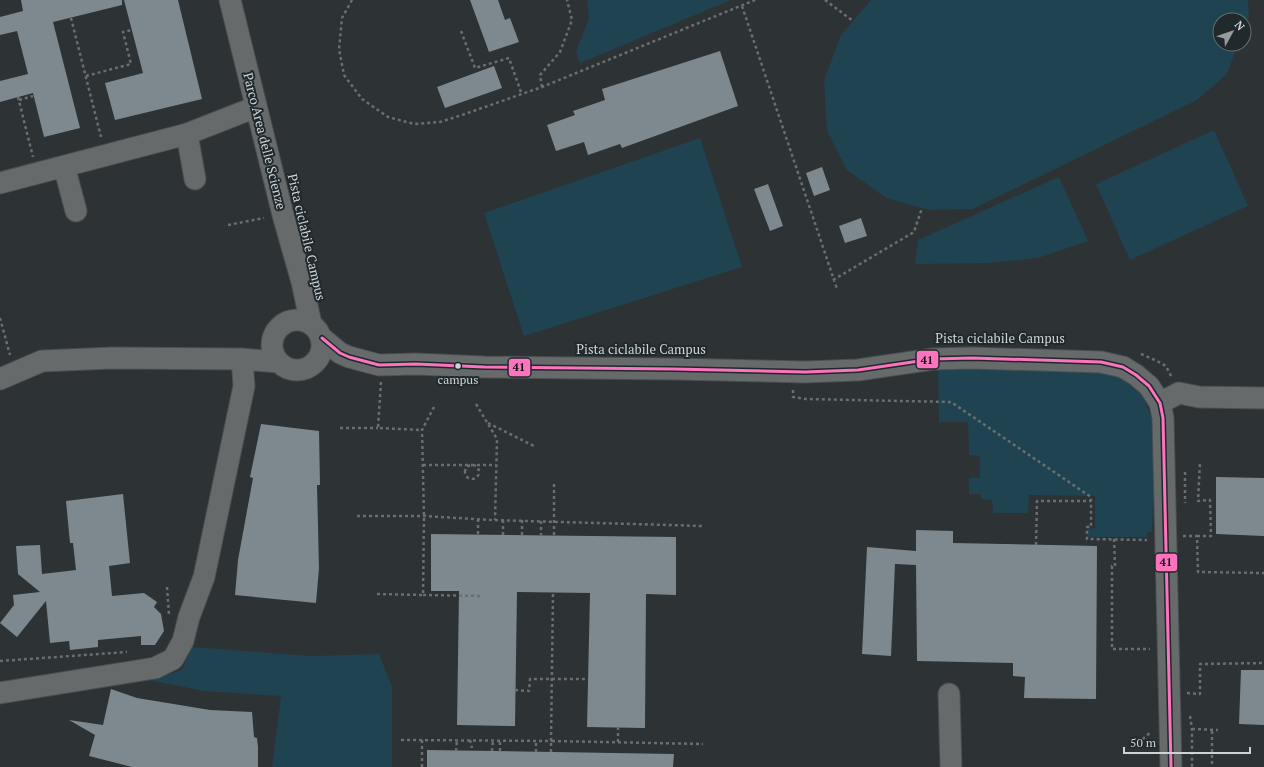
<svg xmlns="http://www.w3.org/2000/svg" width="1264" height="767" font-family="'PT Serif',serif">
	<rect width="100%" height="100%" fill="#2d3234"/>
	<path fill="#204352" d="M 587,0 L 731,0 L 580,63 L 576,51 L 589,19 Z
		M 871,0 L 1248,0 L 1249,16 L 1244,29 L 1244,20 L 1220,20 L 1220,44 L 1238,44 L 1227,74 L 1197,100 L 973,209 L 929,210 L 886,198 L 847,170 L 827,131 L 824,80 L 841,35 Z
		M 1214,130 L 1248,206 L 1130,260 L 1096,184 Z
		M 700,138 L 742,267 L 524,336 L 484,213 Z
		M 1059,177 L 1088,241 L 1038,258 L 987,263 L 915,264 L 918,240 Z
		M 938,369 L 1089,369 L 1113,372 L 1142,394 L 1155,426 L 1152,532 L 1147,532 L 1147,537 L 1088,537 L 1088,529 L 1095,528 L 1095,496 L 1029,495 L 1028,513 L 993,513 L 992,500 L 981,499 L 981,494 L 969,494 L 969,478 L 980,478 L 980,456 L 969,455 L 968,422 L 939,422 Z
		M 192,647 L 311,656 L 379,654 L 392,687 L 392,767 L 272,767 L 281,696 L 204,691 L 149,680 L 182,670 Z"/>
	<path fill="#7d898f" d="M 21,0 L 122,0 L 122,5 L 53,22 L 80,128 L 44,137 L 33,93 L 0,102 L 0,81 L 28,74 L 17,31 L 0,35 L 0,17 L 23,11 Z
		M 124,0 L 178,0 L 202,99 L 115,120 L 105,83 L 143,73 Z
		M 470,0 L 498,0 L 505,20 L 510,18 L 519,42 L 489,52 Z
		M 720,51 L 738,106 L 622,148 L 620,144 L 588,155 L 584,142 L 556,151 L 547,125 L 575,115 L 573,111 L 605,100 L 602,89 Z
		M 494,66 L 502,88 L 445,108 L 437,87 Z
		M 822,167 L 830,190 L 814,196 L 806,173 Z
		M 768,184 L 783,226 L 770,231 L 754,189 Z
		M 861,218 L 867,236 L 845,243 L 839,226 Z
		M 261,424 L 319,431 L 320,485 L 317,485 L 319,568 L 316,603 L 235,595 L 238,560 L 253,478 L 250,477 Z
		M 1216,477 L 1264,478 L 1264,536 L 1216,534 Z
		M 123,494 L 130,563 L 109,566 L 112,596 L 144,593 L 157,602 L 154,607 L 161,614 L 164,631 L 155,645 L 141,645 L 141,636 L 98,640 L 98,647 L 70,650 L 69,641 L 50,643 L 46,601 L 17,637 L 0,623 L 14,605 L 13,595 L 40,592 L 18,574 L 16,546 L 40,545 L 42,574 L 76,570 L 73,543 L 70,543 L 66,501 Z
		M 916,530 L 953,531 L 953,543 L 1097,546 L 1096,699 L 1024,698 L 1025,677 L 1013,676 L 1013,663 L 917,661 L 916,565 L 895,564 L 891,656 L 862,654 L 867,547 L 916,551 Z
		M 431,534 L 676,537 L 676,595 L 646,594 L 645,728 L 587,727 L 590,593 L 517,592 L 515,726 L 457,725 L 459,591 L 431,591 Z
		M 1241,670 L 1264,670 L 1264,725 L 1239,724 Z
		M 111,689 L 137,698 L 210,710 L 252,712 L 254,737 L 257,738 L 258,747 L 258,767 L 132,767 L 89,756 L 95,735 L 69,720 L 103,725 Z
		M 427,750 L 674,754 L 673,767 L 427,767 Z"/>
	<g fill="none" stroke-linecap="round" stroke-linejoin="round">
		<defs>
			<path id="minor" d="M 230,0 L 283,215 L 302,282 L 311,324
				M 187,134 L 195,179
				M 64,166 L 76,211
				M 0,183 L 187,134 L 256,107
				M272 345a25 25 0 1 1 50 0a25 25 0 1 1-50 0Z
				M 322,338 L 340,353 L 349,357 L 379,365 L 416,364 L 484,367 L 674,369 L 805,372 L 858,370 L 933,359 L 972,358 L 1101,362 L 1123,367 L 1136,375 L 1149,386 L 1160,403 L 1163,418 L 1171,767
				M 0,379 L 42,361 L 112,358 L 242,359 L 278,362
				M 1160,403 L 1179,393 L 1199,397 L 1264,398
				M 0,693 L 155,668 L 173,659 L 183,641 L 189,617 L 204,577 L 244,386 L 242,359
				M 949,694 L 951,767"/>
		</defs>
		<use href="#minor" stroke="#4a4e50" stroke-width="23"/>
		<path stroke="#6b6e70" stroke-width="2.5" stroke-dasharray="3 3" stroke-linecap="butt" d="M 352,0 L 342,18 L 339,49 L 344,75 L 362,99 L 388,117 L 414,124 L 440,122 L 462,115 L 542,87 L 755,0
			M 825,0 L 853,21
			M 742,6 L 837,289
			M 71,18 L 101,137
			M 461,31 L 475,68 L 509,58 L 522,95
			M 86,76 L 131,64 L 123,32 L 132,30
			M 542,87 L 540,75 L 560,52 L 572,20 L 567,0
			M 18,97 L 33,157
			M 19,100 L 33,96
			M 228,225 L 264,218
			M 833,280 L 914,232 L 922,208
			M 0,318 L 10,355
			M 1141,354 L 1157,361 L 1166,366 L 1172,378
			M 381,382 L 378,428 L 421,430
			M 793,390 L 793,397 L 806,399 L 951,402 L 1091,497 L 1091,527 L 1087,527 L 1087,539 L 1147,540
			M 476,404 L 497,439 L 495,520
			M 488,423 L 536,447
			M 340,428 L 378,428
			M465 472a7 7 0 1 1 14 0a7 7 0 1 1-14 0Z
			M 423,465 L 496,465
			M 1185,472 L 1185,503
			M 357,516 L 424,516 L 491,520 L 703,526
			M 522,520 L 522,535
			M 541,521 L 541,535
			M 478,534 L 478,519
			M 503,535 L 503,520
			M 554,535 L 554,481
			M 1183,536 L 1197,536 L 1198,572 L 1264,573
			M 1197,536 L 1211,536 L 1210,500 L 1198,501 L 1200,462
			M 1114,539 L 1115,566 L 1112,566 L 1112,649 L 1150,649
			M 1036,545 L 1037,501 L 1091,501
			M 167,587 L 169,615
			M 377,594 L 423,595 L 424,516 L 422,430 L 434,407
			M 423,595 L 483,596
			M 0,661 L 127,652
			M 515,690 L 529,691 L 530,679 L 588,679
			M 1187,693 L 1200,694 L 1200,664 L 1264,663
			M 1190,716 L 1192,729 L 1192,767
			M 1192,729 L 1218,730
			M 401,740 L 551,741 L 553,593
			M 470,740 L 472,748
			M 618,742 L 618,727
			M 1138,743 L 1151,732
			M 456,751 L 457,740
			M 492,751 L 493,740
			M 500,751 L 500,740
			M 536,752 L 536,741
			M 551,752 L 551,741 L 703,744
			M 1212,764 L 1212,730
			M 422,767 L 422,740"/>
		<use href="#minor" stroke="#676a6b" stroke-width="21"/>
		<defs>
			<path id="bus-1" d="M 322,338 L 340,353 L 349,357 L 379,365 L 416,364 L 484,367 L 674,369 L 805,372 L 858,370 L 933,359 L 972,358 L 1101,362 L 1123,367 L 1136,375 L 1149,386 L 1160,403 L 1163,418 L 1171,767"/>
		</defs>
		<use href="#bus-1" stroke="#20292c" stroke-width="6"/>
		<use href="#bus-1" stroke="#fc73be" stroke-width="3"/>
	</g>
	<circle fill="#ced3d6" stroke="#20292c" stroke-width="1.5" cx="458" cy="366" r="3.5"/>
	<g text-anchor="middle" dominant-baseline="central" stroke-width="4" stroke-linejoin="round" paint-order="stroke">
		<g font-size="12" fill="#ced3d6" stroke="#20292c">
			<text x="458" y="379">campus</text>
		</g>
		<g font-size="13" fill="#ced3d6" stroke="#20292c">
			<text transform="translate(265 141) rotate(76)">Parco Area delle Scienze</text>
			<text transform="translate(307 237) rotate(77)">Pista ciclabile Campus</text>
			<text x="1000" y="338">Pista ciclabile Campus</text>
			<text x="641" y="349">Pista ciclabile Campus</text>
		</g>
	</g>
	<g stroke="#20292c" stroke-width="1.5">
		<rect x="916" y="350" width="23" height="19" rx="4" fill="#fc73be"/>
		<rect x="508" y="358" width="23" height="19" rx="4" fill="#fc73be"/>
		<rect x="1155" y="553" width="23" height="19" rx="4" fill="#fc73be"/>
	</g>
	<g font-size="11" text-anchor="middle" font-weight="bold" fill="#111">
		<text x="927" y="364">41</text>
		<text x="519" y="371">41</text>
		<text x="1166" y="566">41</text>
	</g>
	<g transform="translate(1232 32) rotate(50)"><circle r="19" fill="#20292c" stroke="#666d70"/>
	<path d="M0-3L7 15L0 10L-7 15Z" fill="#969b9d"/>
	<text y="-6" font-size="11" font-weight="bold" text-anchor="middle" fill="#ced3d6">N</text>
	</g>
	<path d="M1124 747v6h126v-6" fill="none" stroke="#ced3d6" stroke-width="2"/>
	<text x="1130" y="747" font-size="12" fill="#ced3d6" stroke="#20292c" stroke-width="3" paint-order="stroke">50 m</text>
</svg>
